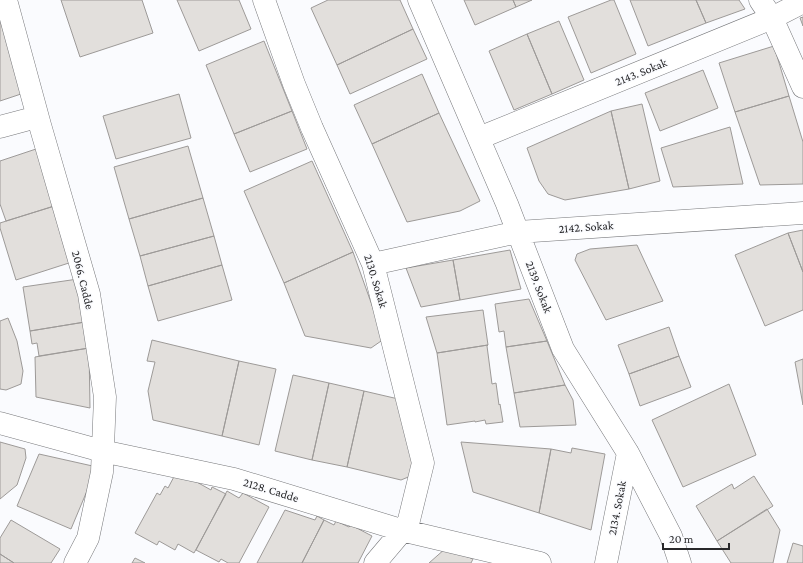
<svg xmlns="http://www.w3.org/2000/svg" width="803" height="563" font-family="'Crimson Pro',serif">
	<rect width="100%" height="100%" fill="#fafbfe"/>
	<path fill="#e2dfdc" stroke="#9d9a98" d="M 61,0 L 142,0 L 153,33 L 80,57 Z
		M 177,0 L 239,0 L 251,29 L 199,51 Z
		M 328,0 L 400,0 L 413,29 L 337,65 L 311,8 Z
		M 464,0 L 513,0 L 516,7 L 475,25 Z
		M 513,0 L 532,0 L 516,7 Z
		M 611,0 L 614,0 L 636,54 L 591,73 L 568,17 Z
		M 630,0 L 696,0 L 706,23 L 648,46 Z
		M 696,0 L 739,0 L 745,9 L 706,23 Z
		M 0,15 L 24,93 L 0,101 Z
		M 803,17 L 803,26 L 800,18 Z
		M 559,21 L 584,80 L 552,94 L 527,34 Z
		M 413,29 L 427,59 L 350,94 L 337,65 Z
		M 527,34 L 552,94 L 514,110 L 489,51 Z
		M 264,41 L 292,111 L 234,134 L 206,65 Z
		M 774,46 L 789,96 L 735,112 L 719,63 Z
		M 703,70 L 718,108 L 660,131 L 645,93 Z
		M 422,74 L 439,113 L 372,144 L 354,105 Z
		M 179,94 L 191,138 L 116,159 L 103,116 Z
		M 789,96 L 803,142 L 803,184 L 760,185 L 735,112 Z
		M 642,104 L 660,181 L 629,189 L 611,111 Z
		M 292,111 L 307,149 L 250,172 L 234,134 Z
		M 611,111 L 629,189 L 565,200 L 548,194 L 539,181 L 527,148 Z
		M 439,113 L 480,201 L 460,211 L 407,222 L 372,144 Z
		M 730,127 L 743,184 L 673,187 L 661,148 Z
		M 188,146 L 203,198 L 129,219 L 114,167 Z
		M 39,148 L 58,205 L 6,221 L 0,204 L 0,161 Z
		M 312,161 L 353,252 L 284,283 L 244,191 Z
		M 203,198 L 214,236 L 140,256 L 129,219 Z
		M 54,206 L 72,262 L 16,280 L 0,228 L 0,223 Z
		M 803,230 L 803,272 L 788,233 Z
		M 788,233 L 803,272 L 803,310 L 765,326 L 735,255 Z
		M 214,236 L 222,265 L 148,286 L 140,256 Z
		M 637,245 L 663,301 L 606,320 L 575,260 L 577,254 L 590,249 Z
		M 510,250 L 521,289 L 460,300 L 453,260 Z
		M 353,252 L 384,339 L 371,348 L 305,336 L 284,283 Z
		M 453,260 L 460,300 L 421,307 L 406,268 Z
		M 222,265 L 232,300 L 158,321 L 148,286 Z
		M 78,279 L 85,322 L 30,331 L 23,287 Z
		M 529,299 L 547,341 L 506,347 L 504,331 L 499,332 L 495,304 Z
		M 483,310 L 488,345 L 437,353 L 426,317 Z
		M 8,318 L 17,341 L 23,371 L 21,384 L 6,390 L 0,389 L 0,321 Z
		M 85,322 L 89,348 L 39,356 L 37,343 L 32,344 L 30,331 Z
		M 669,327 L 679,356 L 629,374 L 618,345 Z
		M 152,340 L 239,361 L 222,436 L 153,420 L 148,391 L 155,362 L 147,361 Z
		M 547,341 L 565,385 L 514,393 L 506,347 Z
		M 488,345 L 487,346 L 492,384 L 496,383 L 499,405 L 500,404 L 503,422 L 486,424 L 485,420 L 475,422 L 475,421 L 447,425 L 437,353 Z
		M 89,348 L 90,408 L 36,397 L 35,357 Z
		M 679,356 L 691,387 L 640,406 L 629,374 Z
		M 803,359 L 803,405 L 795,362 Z
		M 239,361 L 276,369 L 259,445 L 222,436 Z
		M 293,375 L 329,383 L 312,460 L 275,451 Z
		M 329,383 L 364,391 L 347,467 L 312,460 Z
		M 729,384 L 756,455 L 683,487 L 652,420 Z
		M 565,385 L 573,400 L 576,425 L 520,427 L 514,393 Z
		M 364,391 L 407,401 L 418,473 L 401,480 L 347,467 Z
		M 0,442 L 25,449 L 26,458 L 17,485 L 0,499 Z
		M 461,442 L 551,449 L 539,513 L 473,492 Z
		M 572,448 L 605,454 L 591,530 L 539,513 L 551,449 L 571,453 Z
		M 39,454 L 97,467 L 71,529 L 17,506 Z
		M 177,471 L 211,490 L 212,487 L 226,494 L 194,553 L 178,544 L 175,550 L 159,541 L 157,545 L 135,533 L 157,493 L 160,495 L 165,486 L 168,488 Z
		M 754,476 L 773,506 L 717,541 L 696,506 L 732,484 L 734,489 Z
		M 227,491 L 239,498 L 243,493 L 269,507 L 239,563 L 228,563 L 221,559 L 219,562 L 196,550 Z
		M 767,509 L 780,530 L 773,563 L 731,563 L 717,541 Z
		M 285,510 L 315,520 L 317,516 L 324,520 L 302,563 L 257,563 Z
		M 11,520 L 60,549 L 51,563 L 14,563 L 0,554 L 0,538 Z
		M 324,520 L 334,525 L 336,521 L 349,527 L 351,525 L 372,536 L 358,563 L 302,563 Z
		M 793,543 L 803,546 L 803,563 L 787,563 Z
		M 446,548 L 473,559 L 471,563 L 429,563 Z
		M 0,554 L 14,563 L 0,563 Z
		M 135,558 L 145,563 L 132,563 Z"/>
	<g fill="none" stroke-linecap="round" stroke-linejoin="round">
		<defs>
			<path id="minor" d="M 6,0 L 40,125 L 89,294 L 105,397 L 102,472 L 88,538 L 75,563
				M 264,0 L 294,84 L 312,128 L 373,264 L 423,463 L 408,524 L 375,563
				M 419,0 L 507,204 L 563,349 L 628,453 L 671,536 L 680,563
				M 760,0 L 772,18 L 803,87
				M 0,127 L 37,117
				M 479,138 L 772,18 L 803,2
				M 373,264 L 518,232 L 803,213
				M 0,423 L 102,451 L 234,479 L 401,530 L 540,563
				M 606,563 L 628,453"/>
		</defs>
		<use href="#minor" stroke="#77787b" stroke-width="23"/>
		<use href="#minor" stroke="#fff" stroke-width="22"/>
	</g>
	<g text-anchor="middle" dominant-baseline="central" stroke-width="3" stroke-linejoin="round" paint-order="stroke">
		<g font-size="12" fill="#28282a" stroke="#fafbfe">
			<text transform="translate(641 72) rotate(-22)">2143. Sokak</text>
			<text transform="translate(586 227) rotate(-4)">2142. Sokak</text>
			<text transform="translate(83 280) rotate(76)">2066. Cadde</text>
			<text transform="translate(376 281) rotate(73)">2130. Sokak</text>
			<text transform="translate(539 287) rotate(69)">2139. Sokak</text>
			<text transform="translate(271 490) rotate(17)">2128. Cadde</text>
			<text transform="translate(617 508) rotate(-79)">2134. Sokak</text>
		</g>
	</g>
	<path d="M663 543v6h66v-6" fill="none" stroke="#28282a" stroke-width="2"/>
	<text x="669" y="543" font-size="12" fill="#28282a" stroke="#fafbfe" stroke-width="3" paint-order="stroke">20 m</text>
</svg>
